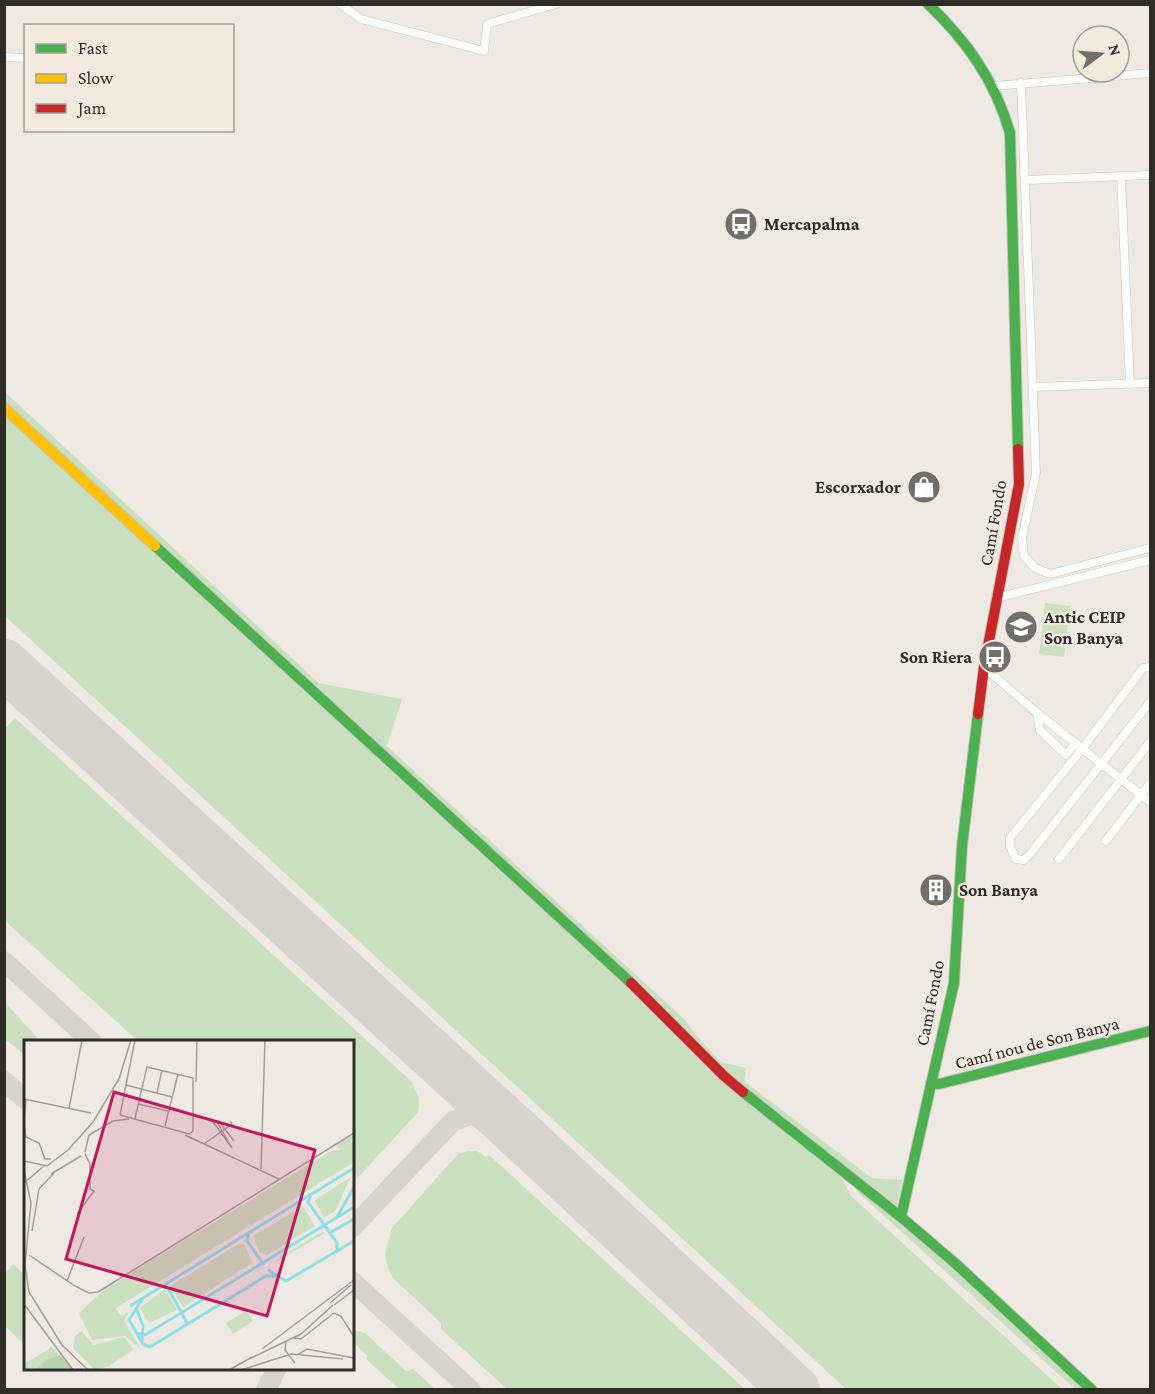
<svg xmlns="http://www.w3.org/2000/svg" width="1155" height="1394" font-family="'Crimson Pro',serif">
	<rect width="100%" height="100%" fill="#eee9e3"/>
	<path fill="#c9dfc0" d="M 4,391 L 319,683 L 402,699 L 387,746 L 684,1019 L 697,1036 L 721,1062 L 746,1068 L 744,1081 L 872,1178 L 902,1180 L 896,1207 L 741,1083 L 719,1064 L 634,978 L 5,402 Z
		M 4,414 L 644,1003 L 708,1067 L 840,1175 L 851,1196 L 1062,1389 L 846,1389 L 5,616 Z
		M 1045,603 L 1070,606 L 1064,657 L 1039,654 Z
		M 15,718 L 412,1082 L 419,1098 L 418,1112 L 353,1183 L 352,1042 L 138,1041 L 5,921 L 5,729 Z
		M 4,1001 L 40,1041 L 26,1042 L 25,1055 L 5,1039 Z
		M 467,1151 L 477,1151 L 486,1157 L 489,1155 L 745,1389 L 507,1389 L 441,1329 L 441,1323 L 393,1278 L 388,1268 L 385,1254 L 392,1228 L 458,1154 Z
		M 858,1188 L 941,1258 L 1084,1389 L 1075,1389 L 863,1197 L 856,1190 Z
		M 13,1264 L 25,1275 L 25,1345 L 5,1326 L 5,1274 Z
		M 353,1330 L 365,1333 L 406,1371 L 413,1369 L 435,1389 L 399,1389 L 366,1359 L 368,1356 L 353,1342 Z"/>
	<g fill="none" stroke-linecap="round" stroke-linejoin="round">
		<path stroke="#d6d3cf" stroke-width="20" d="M 4,961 L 92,1042
			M 4,1081 L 26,1100
			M 352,1228 L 453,1121 L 474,1114 L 504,1120
			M 352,1281 L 471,1390
			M 266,1390 L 277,1368"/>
		<path stroke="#d6d3cf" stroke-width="50" d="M 4,664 L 504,1120 L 795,1390"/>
		<defs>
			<path id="street" d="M 340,4 L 361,19 L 484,51 L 487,25 L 490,23 L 556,4
				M 4,57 L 26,58
				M 1021,83 L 1036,473 L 1022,538 L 1024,556 L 1035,568 L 1050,574 L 1150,548
				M 994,86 L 1150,73
				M 1121,176 L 1130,384
				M 1026,180 L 1150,175
				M 1033,387 L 1150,383
				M 996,598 L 1150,560
				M 984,667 L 1037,713 L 1150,802
				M 1150,667 L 1143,668 L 1082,749 L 1010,838 L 1010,846 L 1016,859 L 1024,860 L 1030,854 L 1150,702
				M 1037,713 L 1040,730 L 1066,755 L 1075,744
				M 1106,841 L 1150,783
				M 1059,859 L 1150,742"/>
			<path id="fast" d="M 928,4 C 967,41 995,81 1010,133 L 1018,449
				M 155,546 L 631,983
				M 931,1083 L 939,1084 L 1150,1031
				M 743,1092 L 901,1217 L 956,1264 L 1092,1390
				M 901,1217 L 954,983 L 962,846 L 978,714"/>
			<path id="slow" d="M 4,408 L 155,546"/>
			<path id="jam" d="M 978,714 L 984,667 L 1019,484 L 1018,449
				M 631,983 L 724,1076 L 743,1092"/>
		</defs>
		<use href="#street" stroke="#c7c3bf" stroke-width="9"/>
		<use href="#fast" stroke="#c7c3bf" stroke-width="12"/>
		<use href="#slow" stroke="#c7c3bf" stroke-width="12"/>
		<use href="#jam" stroke="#c7c3bf" stroke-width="12"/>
		<use href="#street" stroke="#fcfcfb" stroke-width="8"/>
		<use href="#fast" stroke="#4caf50" stroke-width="10"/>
		<use href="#slow" stroke="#ffc107" stroke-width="10"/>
		<use href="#jam" stroke="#c62828" stroke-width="10"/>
	</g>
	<defs>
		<symbol id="bus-disc" viewBox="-11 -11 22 22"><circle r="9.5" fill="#726f6a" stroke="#f2eadf"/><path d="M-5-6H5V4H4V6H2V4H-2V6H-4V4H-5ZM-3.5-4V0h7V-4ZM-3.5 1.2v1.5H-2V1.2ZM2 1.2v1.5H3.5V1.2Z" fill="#fff"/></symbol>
		<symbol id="shop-disc" viewBox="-11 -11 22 22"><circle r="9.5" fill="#726f6a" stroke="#f2eadf"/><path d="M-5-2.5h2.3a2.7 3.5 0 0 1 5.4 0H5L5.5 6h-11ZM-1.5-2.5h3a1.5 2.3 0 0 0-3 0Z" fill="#fff"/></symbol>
		<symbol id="school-disc" viewBox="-11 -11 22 22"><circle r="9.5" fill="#726f6a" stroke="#f2eadf"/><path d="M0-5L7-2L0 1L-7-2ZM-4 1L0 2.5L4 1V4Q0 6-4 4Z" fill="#fff"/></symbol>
		<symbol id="building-disc" viewBox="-11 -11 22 22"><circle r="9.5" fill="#726f6a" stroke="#f2eadf"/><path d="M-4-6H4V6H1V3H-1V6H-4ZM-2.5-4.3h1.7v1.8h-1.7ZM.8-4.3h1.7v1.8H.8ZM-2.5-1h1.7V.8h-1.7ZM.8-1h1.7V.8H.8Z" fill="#fff"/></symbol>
	</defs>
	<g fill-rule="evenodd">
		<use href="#bus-disc" x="722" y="205" width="38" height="38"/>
		<use href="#shop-disc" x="905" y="468" width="38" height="38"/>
		<use href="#school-disc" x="1002" y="608" width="38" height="38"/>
		<use href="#bus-disc" x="976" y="638" width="38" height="38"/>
		<use href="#building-disc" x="917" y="871" width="38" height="38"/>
	</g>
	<g text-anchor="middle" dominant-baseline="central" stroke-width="4.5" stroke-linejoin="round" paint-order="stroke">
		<g font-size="18" font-weight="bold" fill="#302d29" stroke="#f2eadf" text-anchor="start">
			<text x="764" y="224">Mercapalma</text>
			<text x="901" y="487" text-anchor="end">Escorxador</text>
			<text x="1044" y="617">Antic CEIP<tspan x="1044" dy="21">Son Banya</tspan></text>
			<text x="972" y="657" text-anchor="end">Son Riera</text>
			<text x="959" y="890">Son Banya</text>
		</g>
		<g font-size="18" fill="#302d29" stroke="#f2eadf">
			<text transform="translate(993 523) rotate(-80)">Camí Fondo</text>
			<text transform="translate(930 1003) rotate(-79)">Camí Fondo</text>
			<text transform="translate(1037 1043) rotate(-14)">Camí nou de Son Banya</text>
		</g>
	</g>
	<g transform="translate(24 1040)">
		<rect width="330" height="330" fill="#eee9e3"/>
		<path d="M 330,94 L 326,103 L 330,102 L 330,122 L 92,268 L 97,276 L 105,272 L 100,280 L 116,308 L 101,296 L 68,300 L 55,273 L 82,248 L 307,111 L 317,110 L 312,105 ZM 327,137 L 311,171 L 300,178 L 291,160 ZM 279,166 L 291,186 L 243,215 L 236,213 L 229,196 ZM 298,192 L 301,193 L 249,224 L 257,216 ZM 215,204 L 221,205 L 228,223 L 159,267 L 146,246 ZM 141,249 L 153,270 L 125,283 L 116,268 ZM 222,271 L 229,281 L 209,294 L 202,283 ZM 58,291 L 69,305 L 100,297 L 110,309 L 85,326 L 71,330 L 49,308 L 51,296 ZM 28,307 L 36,315 L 12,330 L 0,330 L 0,324 Z" fill="#c9dfc0"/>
		<path d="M 36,315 L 49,330 L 12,330 L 22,320 Z" fill="#b7d4ae"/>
		<path fill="none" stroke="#8ddfe5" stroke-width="3" d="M 287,155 L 284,162 L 313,203 L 313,211M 313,177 L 330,147M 225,192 L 223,201 L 240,225M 307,192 L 330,179M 244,230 L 262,241 L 330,201M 144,248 L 163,283M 119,258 L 105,280 L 119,304 L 126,307 L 242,236 L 252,236M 106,266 L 330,128M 112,268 L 119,286 L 118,302M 112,293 L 121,295 L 330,167"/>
		<path fill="none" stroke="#a29e99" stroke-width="1.5" d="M 94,42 L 107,0M 172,42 L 173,0M 102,45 L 148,57M 133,53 L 138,30M 0,59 L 67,73M 114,64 L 144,71M 45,69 L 58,0M 96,75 L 165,94 L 169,91 L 169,38 L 123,27 L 111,78M 96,75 L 111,0M 187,79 L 208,108 L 192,80M 0,80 L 2,60M 194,80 L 210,101M 0,86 L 2,97 L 15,103 L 21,119 L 27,119M 141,86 L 154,34M 161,95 L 255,139M 180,104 L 208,84 L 206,81M 61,112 L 65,95 L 89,81 L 105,79M 0,121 L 23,126 L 44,110 L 69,82 L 96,37M 237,129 L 241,0M 0,130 L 7,163 L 1,225 L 5,252 L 38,305 L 64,330M 27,134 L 57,116M 0,143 L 20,126M 15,149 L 30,133M 53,174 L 70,151 L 66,149 L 66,124 L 61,114M 8,191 L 15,149M 5,215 L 51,246 L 65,253 L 74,252 L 330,93M 43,241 L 60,197M 306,263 L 327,245M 0,264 L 49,330M 310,265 L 330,250M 270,298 L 277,299 L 310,273 L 317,276 L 330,297M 262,301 L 261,310 L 271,323M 238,309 L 330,240M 273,315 L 283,309 L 330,318M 225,319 L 277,294 L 309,265M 205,330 L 228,317M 217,330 L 267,314 L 319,319"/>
		<path fill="#c2185b" fill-opacity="0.15" stroke="#c2185b" stroke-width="3" d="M 90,52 L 291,110 L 243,276 L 42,219 Z"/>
		<rect width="330" height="330" fill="none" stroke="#302d29" stroke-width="3"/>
	</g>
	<rect width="1155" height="1394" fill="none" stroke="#302d29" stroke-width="12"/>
	<rect x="24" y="24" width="210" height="108" fill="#f2eadf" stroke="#a49e96" stroke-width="1.5"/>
	<rect x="36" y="44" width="30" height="9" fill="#4caf50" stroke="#a49e96" stroke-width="1.5"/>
	<text x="78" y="54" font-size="18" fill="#302d29">Fast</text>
	<rect x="36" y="74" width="30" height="9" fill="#ffc107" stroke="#a49e96" stroke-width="1.5"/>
	<text x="78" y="84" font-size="18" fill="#302d29">Slow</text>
	<rect x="36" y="104" width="30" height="9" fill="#c62828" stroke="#a49e96" stroke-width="1.5"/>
	<text x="78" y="114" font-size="18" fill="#302d29">Jam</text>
	<g transform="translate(1101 54) rotate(74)"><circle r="28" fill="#f2eadf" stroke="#a49e96" stroke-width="1.5"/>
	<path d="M0-4.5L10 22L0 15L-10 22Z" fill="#726f6a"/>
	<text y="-9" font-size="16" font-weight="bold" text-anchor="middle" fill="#302d29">N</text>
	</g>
</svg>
